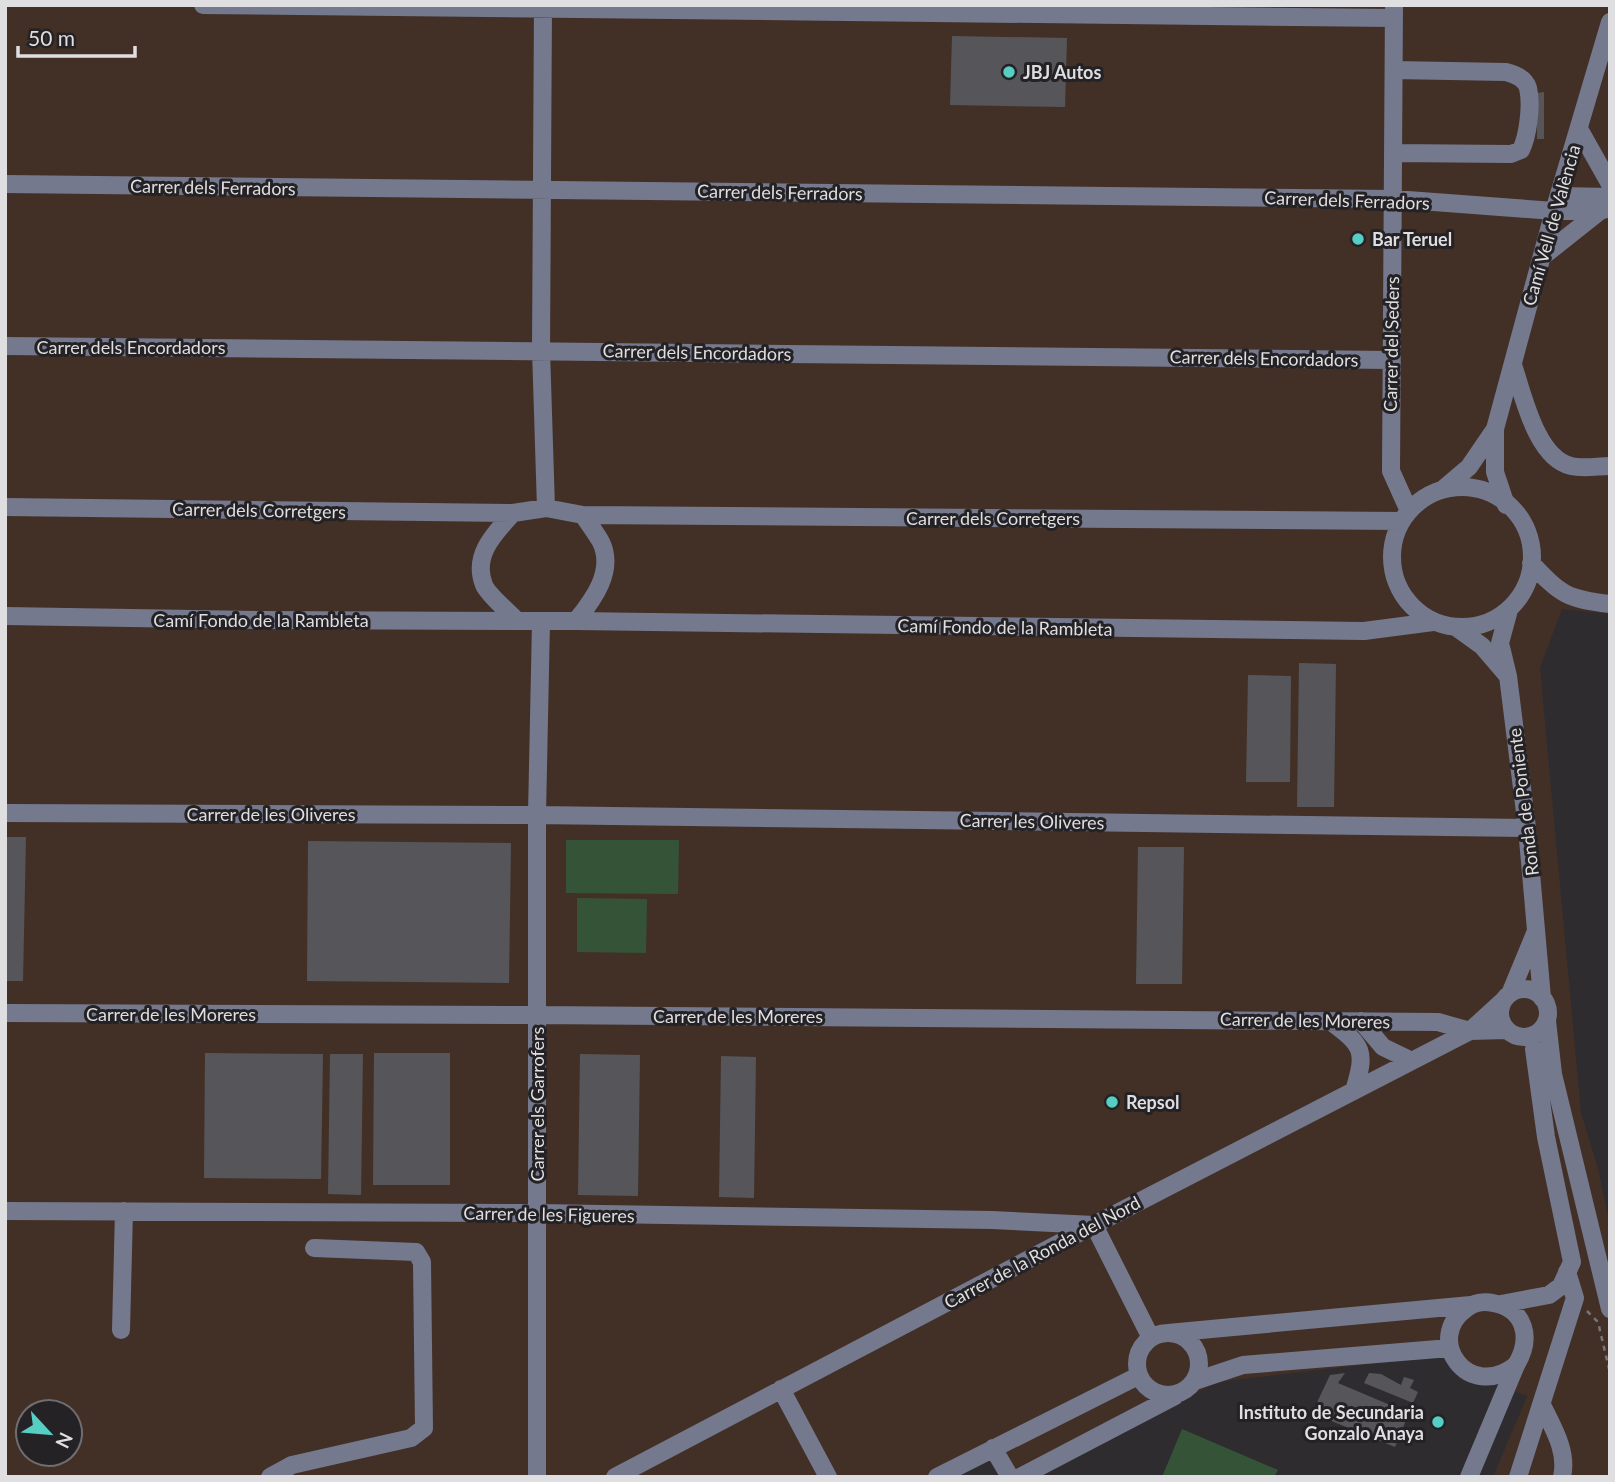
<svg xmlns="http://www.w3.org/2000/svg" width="1615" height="1482" font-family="Lato,sans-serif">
	<rect width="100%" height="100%" fill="#2e2c2f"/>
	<path fill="#423027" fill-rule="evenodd" d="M 5,5 L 1610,5 L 1610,614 L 1562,609 L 1540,668 L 1581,1113 L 1598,1168 L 1610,1226 L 1610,1477 L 1493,1477 L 1527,1396 L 1494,1383 L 1460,1380 L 1447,1355 L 1217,1382 L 1101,1443 L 1003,1477 L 989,1452 L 941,1477 L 5,1477 ZM 28,1412 L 70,1412 L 70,1454 L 28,1454 Z"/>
	<path fill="#355437" d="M 566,840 L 679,840 L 678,894 L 566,893 Z
		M 577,898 L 647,899 L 646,953 L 577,952 Z
		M 1182,1429 L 1278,1470 L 1274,1477 L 1162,1477 Z"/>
	<path fill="#56565a" d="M 952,36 L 1067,38 L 1065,107 L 950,105 Z
		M 1544,92 L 1544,139 L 1537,139 L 1537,93 Z
		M 1299,663 L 1336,664 L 1334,807 L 1297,807 Z
		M 1248,675 L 1291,676 L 1290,782 L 1246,782 Z
		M 5,837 L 26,837 L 23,981 L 5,981 Z
		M 308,841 L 511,843 L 509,983 L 307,981 Z
		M 1138,847 L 1184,847 L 1182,984 L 1136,984 Z
		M 205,1053 L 323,1054 L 321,1179 L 204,1178 Z
		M 374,1053 L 450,1053 L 450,1185 L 373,1185 Z
		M 330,1054 L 363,1054 L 361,1195 L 328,1194 Z
		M 580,1054 L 640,1055 L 638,1196 L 578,1195 Z
		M 721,1056 L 756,1057 L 754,1198 L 719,1197 Z
		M 1345,1373 L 1338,1383 L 1409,1413 L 1395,1447 L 1312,1413 L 1330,1375 Z
		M 1369,1373 L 1381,1374 L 1401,1385 L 1404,1377 L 1414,1380 L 1410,1388 L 1418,1392 L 1413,1403 L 1364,1383 Z"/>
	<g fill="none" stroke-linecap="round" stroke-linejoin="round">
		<path stroke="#777578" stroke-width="2.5" stroke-dasharray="5 5" stroke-linecap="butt" d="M 1587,1311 L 1598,1322 L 1610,1373"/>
		<path stroke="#75798e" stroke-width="18" d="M 203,5 L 1394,18
			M 543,5 L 541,350 L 546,508
			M 1394,5 L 1391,471 L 1409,511
			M 1579,129 L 1610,184
			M 1394,153 L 1511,154 L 1521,150 C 1528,136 1532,104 1528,88 C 1525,78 1514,74 1506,72 L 1394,70
			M 5,184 L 1394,199 L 1554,211 L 1600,211 L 1610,208
			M 1559,196 L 1610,197
			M 1542,257 L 1600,211
			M 5,346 L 1390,360
			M 1513,365 C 1523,394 1536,458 1571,466 C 1583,469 1598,466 1610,466
			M1392 557a70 70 0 1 1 140 0a70 70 0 1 1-140 0Z
			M 1442,490 L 1469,467 L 1495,429
			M 1506,505 L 1495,472 L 1495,429 L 1554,211 L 1610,22
			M 5,507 L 513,513
			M 546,508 L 583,515 C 589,524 596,533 601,542 C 615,571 593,600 576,621 L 517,621 C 509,612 488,595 484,585 C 472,555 495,533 513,513 Z
			M 583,515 L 1402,521
			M 1531,563 C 1561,595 1567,599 1610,604
			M 1509,610 L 1500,643 L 1508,676 L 1527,828 L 1542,998
			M 5,616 L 258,620 L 517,621
			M 576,621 L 1364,631 L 1433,622
			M 1457,628 L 1482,646 L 1506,674
			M 5,813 L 537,815 L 1527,828
			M1500 1013a24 24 0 1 1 48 0a24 24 0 1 1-48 0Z
			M 1510,994 L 1536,931
			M 5,1013 L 537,1015 L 1438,1022 L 1470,1031 L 1506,1030
			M 1330,1021 C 1364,1046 1366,1051 1354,1091
			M 1361,1021 L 1383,1047 L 1412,1061
			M 1547,1021 L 1553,1074 L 1610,1309
			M 5,1211 L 537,1213 L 992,1220 L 1094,1225 L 1151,1338
			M 1501,1304 L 1549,1295 L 1561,1286 L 1572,1262 L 1546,1137 L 1534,1049
			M 121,1330 L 124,1211
			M1137 1364a31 31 0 1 1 62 0a31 31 0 1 1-62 0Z
			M 1168,1333 L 1471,1305
			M 1195,1381 L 1243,1365 L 1450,1348
			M 781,1389 L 828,1477
			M 1542,1405 C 1553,1428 1568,1451 1562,1477
			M 993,1448 L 1010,1477
			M 270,1477 L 292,1465 L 411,1438 L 424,1428 L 422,1262 L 416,1252 L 314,1248
			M 537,1477 L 537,815 L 541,622
			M 615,1477 L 1094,1225 L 1470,1031 L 1504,1000
			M 937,1477 L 1138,1376
			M 1020,1477 L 1175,1396
			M 1469,1477 L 1516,1365 C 1532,1339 1526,1309 1493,1303 C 1484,1301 1474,1303 1467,1308 C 1423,1338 1468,1403 1516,1365
			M 1518,1477 L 1575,1298 L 1567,1272"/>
	</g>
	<g fill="#56cec4" stroke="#242225" stroke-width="2.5">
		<circle cx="1009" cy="72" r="7"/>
		<circle cx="1358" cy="239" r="7"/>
		<circle cx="1112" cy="1102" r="7"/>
		<circle cx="1438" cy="1422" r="7"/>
	</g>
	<g text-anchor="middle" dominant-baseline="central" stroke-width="6" stroke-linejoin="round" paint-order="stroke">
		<g font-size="18" font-weight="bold" fill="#dfdee0" stroke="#242225" text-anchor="start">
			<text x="1023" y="72">JBJ Autos</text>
			<text x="1372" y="239">Bar Teruel</text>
			<text x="1126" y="1102">Repsol</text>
			<text x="1424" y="1412" text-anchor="end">Instituto de Secundaria<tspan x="1424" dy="21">Gonzalo Anaya</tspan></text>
		</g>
		<g font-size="18" fill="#dfdee0" stroke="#242225">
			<text transform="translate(213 187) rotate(1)">Carrer dels Ferradors</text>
			<text transform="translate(780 192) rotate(1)">Carrer dels Ferradors</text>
			<text transform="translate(1347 200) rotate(2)">Carrer dels Ferradors</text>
			<text transform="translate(1551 225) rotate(-74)">Camí Vell de València</text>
			<text transform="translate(1391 344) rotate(-89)">Carrer del Seders</text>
			<text x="131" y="347">Carrer dels Encordadors</text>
			<text transform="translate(697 352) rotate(1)">Carrer dels Encordadors</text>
			<text transform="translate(1264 358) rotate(1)">Carrer dels Encordadors</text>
			<text transform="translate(259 510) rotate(1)">Carrer dels Corretgers</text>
			<text x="993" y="518">Carrer dels Corretgers</text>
			<text x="261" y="620">Camí Fondo de la Rambleta</text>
			<text transform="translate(1005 627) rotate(1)">Camí Fondo de la Rambleta</text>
			<text transform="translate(1523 802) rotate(-97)">Ronda de Poniente</text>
			<text x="271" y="814">Carrer de les Oliveres</text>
			<text transform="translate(1032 821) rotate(1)">Carrer les Oliveres</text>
			<text x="171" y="1014">Carrer de les Moreres</text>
			<text x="738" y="1016">Carrer de les Moreres</text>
			<text transform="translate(1305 1020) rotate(1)">Carrer de les Moreres</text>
			<text transform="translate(537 1104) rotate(-90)">Carrer els Garrofers</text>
			<text transform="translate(549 1214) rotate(1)">Carrer de les Figueres</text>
			<text transform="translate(1042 1252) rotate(-28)">Carrer de la Ronda del Nord</text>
		</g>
	</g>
	<rect width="1615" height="1482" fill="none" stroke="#dfdee0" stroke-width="14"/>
	<g transform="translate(49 1433) rotate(116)"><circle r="33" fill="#242225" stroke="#6f6d70" stroke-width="2"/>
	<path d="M0-5L12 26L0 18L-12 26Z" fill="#56cec4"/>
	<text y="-10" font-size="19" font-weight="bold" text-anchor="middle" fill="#dfdee0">N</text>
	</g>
	<path d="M18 46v10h117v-10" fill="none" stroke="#dfdee0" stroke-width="3.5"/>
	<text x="28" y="46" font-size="21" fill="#dfdee0" stroke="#242225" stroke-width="5" paint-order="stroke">50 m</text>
</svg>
